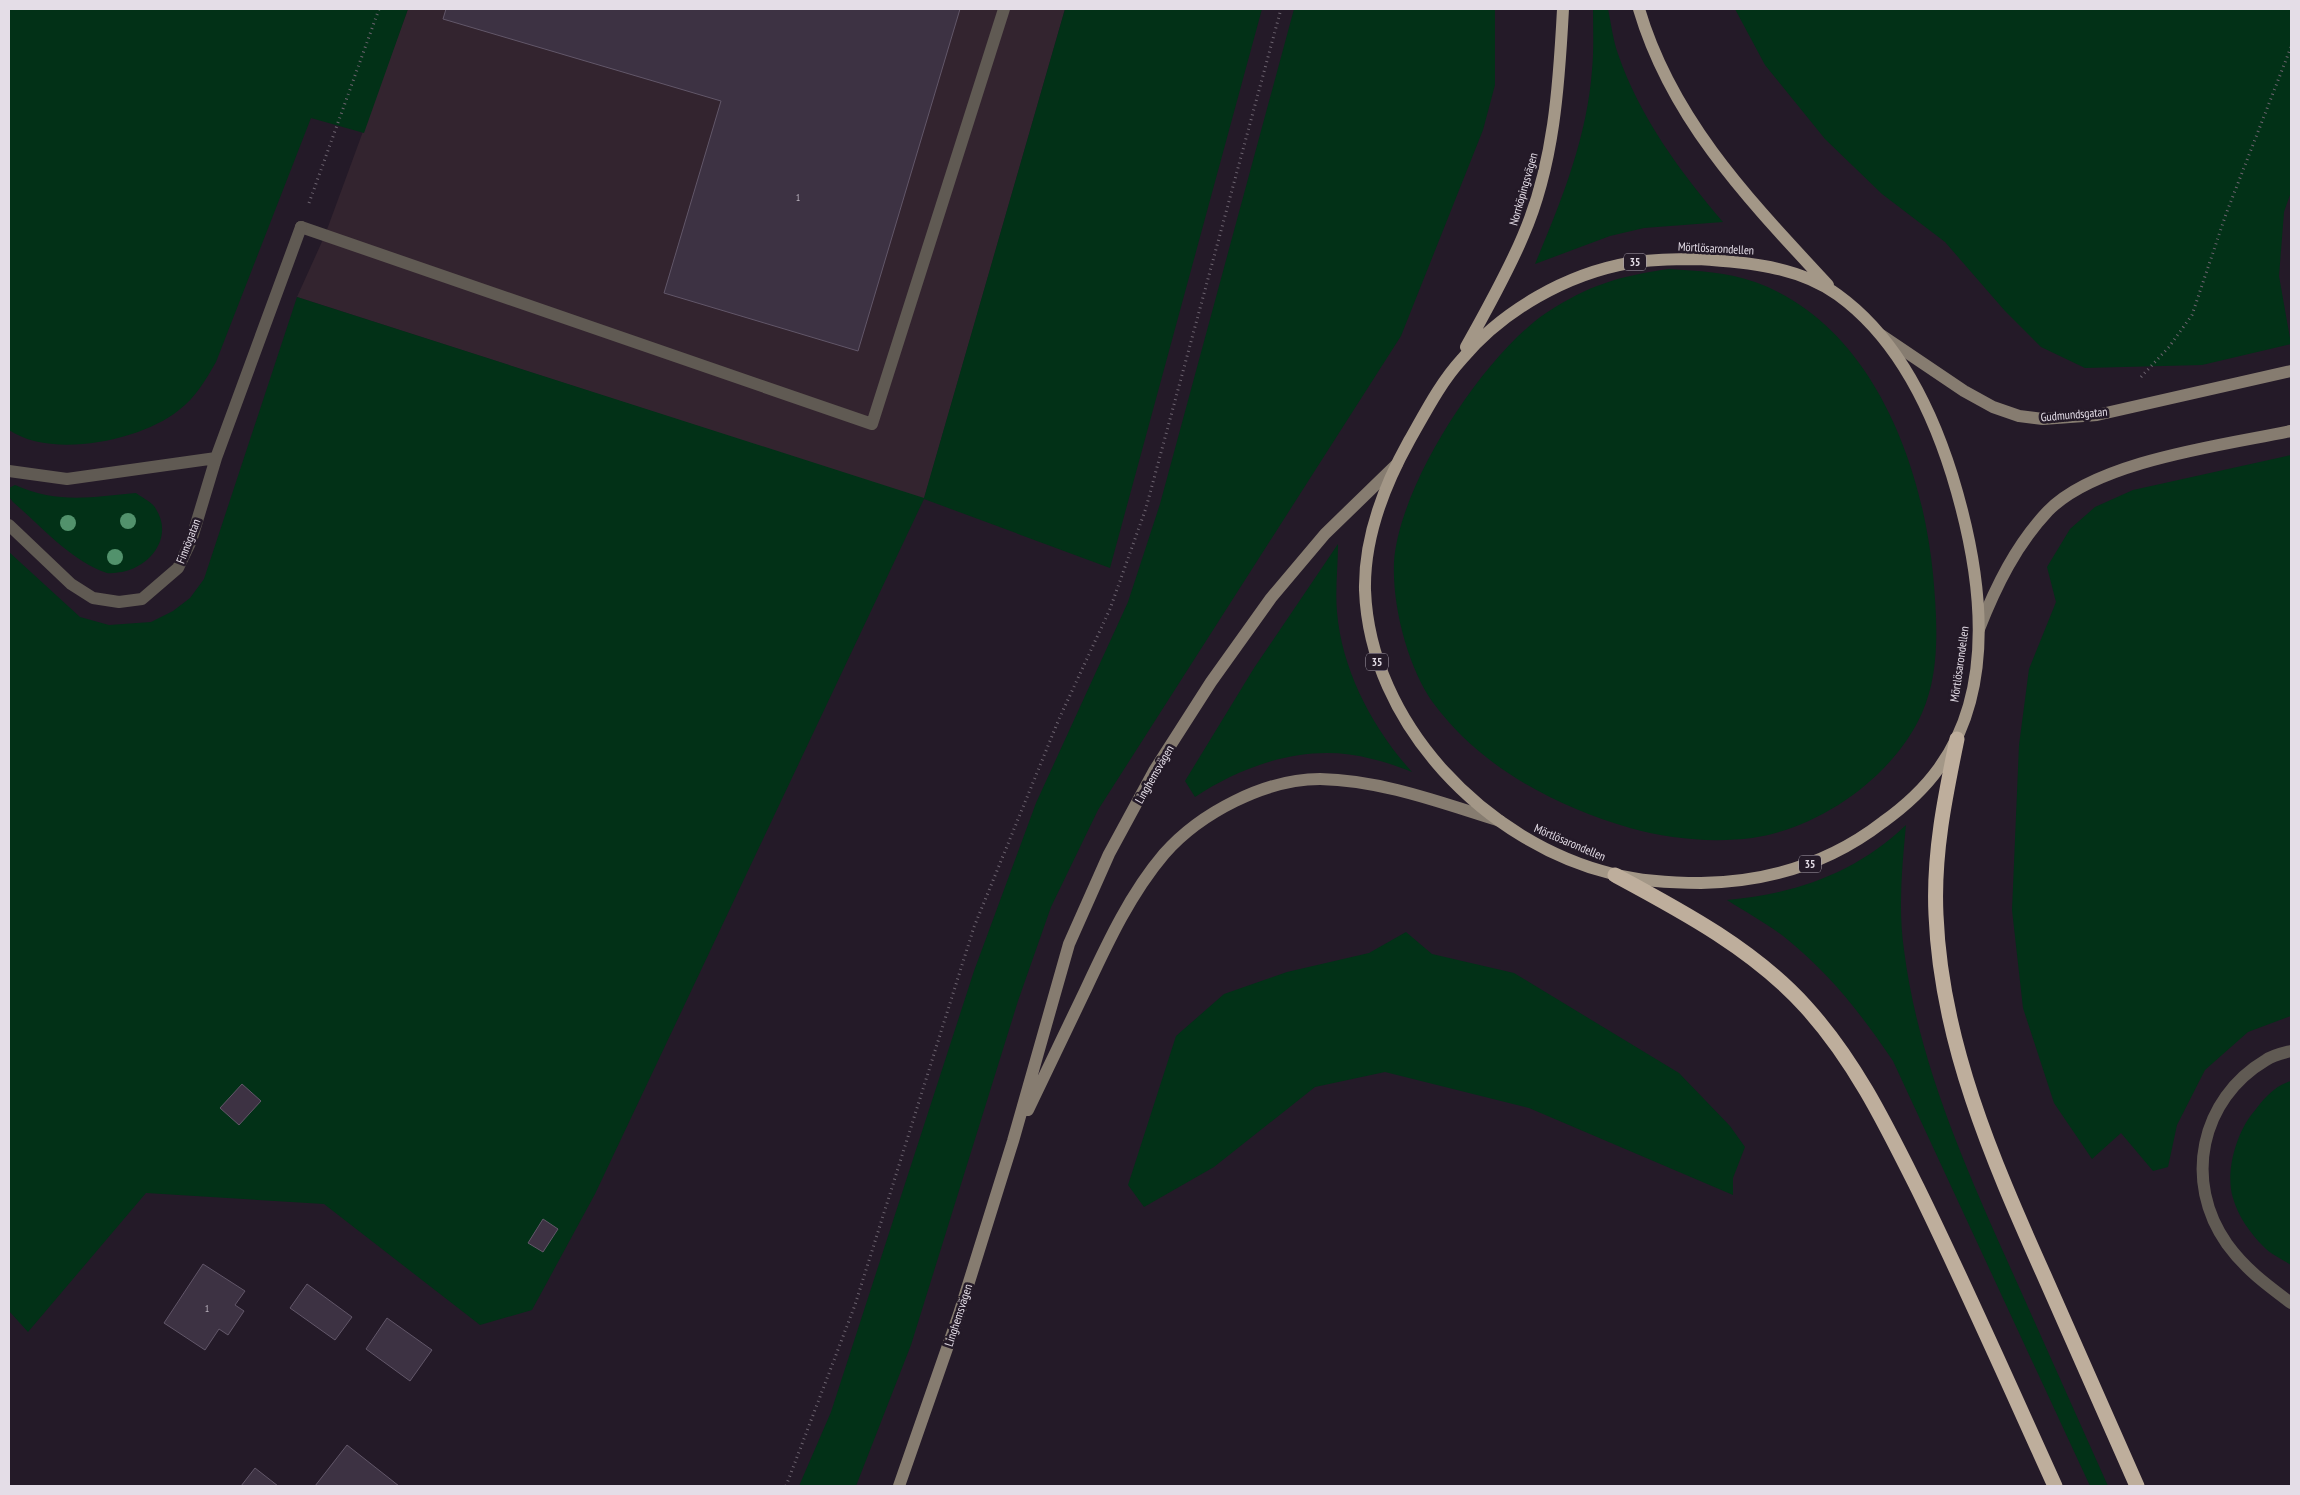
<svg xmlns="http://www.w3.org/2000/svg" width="2300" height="1495" font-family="'PT Sans Narrow',sans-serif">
	<rect width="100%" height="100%" fill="#241a28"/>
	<path fill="#33242f" d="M 408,9 L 1065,9 L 924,499 L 297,297 L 325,235 Z"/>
	<path fill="#023117" d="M 9,9 L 408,9 L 364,133 L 311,118 L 216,362 C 205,381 196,397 179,410 C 141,441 51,459 9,430 Z
		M 1065,9 L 1262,9 L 1110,568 L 924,499 L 595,1194 L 532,1310 L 480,1325 L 324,1204 L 146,1193 L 28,1332 L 9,1311 L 9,552 L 80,617 L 109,625 L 151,622 L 173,611 L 190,598 L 204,579 L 297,297 L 924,498 Z
		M 1294,9 L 1495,9 L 1495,85 L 1483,130 L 1401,336 L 1098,810 L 1051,907 L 1018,1001 L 911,1345 L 856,1486 L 799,1486 L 831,1412 L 974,971 L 1036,803 L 1128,602 L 1160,504 Z
		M 1593,9 L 1608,9 C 1611,23 1613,40 1618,54 C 1639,116 1681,173 1723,222 L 1644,228 L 1610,236 L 1535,264 C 1561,202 1587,138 1592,70 C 1594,50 1593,29 1593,9 Z
		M 1735,9 L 2291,9 L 2291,192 L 2284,212 L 2279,276 L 2291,344 L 2202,365 L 2085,368 L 2041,347 L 2005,311 L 1945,242 L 1882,194 L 1825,139 L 1765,65 Z
		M 1669,269 C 1698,271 1727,272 1755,282 C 1871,324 1922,462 1933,574 C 1937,619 1941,670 1922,713 C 1894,776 1821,828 1752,838 C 1712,843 1669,839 1630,828 C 1555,806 1482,768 1434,704 C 1408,669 1392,606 1394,562 C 1399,485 1483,356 1546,313 C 1589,285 1619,276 1669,269 Z
		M 2291,455 L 2291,1016 L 2248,1032 L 2205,1070 L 2177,1125 L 2168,1167 L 2153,1171 L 2121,1133 L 2092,1159 L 2054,1103 L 2023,1008 L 2012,910 L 2019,745 L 2029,669 L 2056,602 L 2047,567 L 2070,529 L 2095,507 L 2133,490 Z
		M 15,485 C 57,504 92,497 136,493 C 141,497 150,501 154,506 C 175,535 152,566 122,572 C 117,572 112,574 107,573 C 71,561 41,526 13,502 L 9,497 L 9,488 Z
		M 1338,544 C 1338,566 1335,590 1337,612 C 1342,671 1373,729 1412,772 C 1399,767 1386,762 1372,759 C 1310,742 1247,763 1195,797 L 1185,781 L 1254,668 Z
		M 1906,825 C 1902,867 1898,908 1904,950 C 1918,1059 1962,1159 2006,1258 C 2040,1334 2074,1410 2108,1486 L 2090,1486 L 1893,1061 C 1861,1014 1832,976 1788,940 C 1770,925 1747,913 1727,900 C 1795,894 1856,873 1906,825 Z
		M 1406,932 L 1432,954 L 1514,973 L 1679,1073 L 1730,1126 L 1745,1147 L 1733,1178 L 1733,1195 L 1529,1108 L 1385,1072 L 1315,1087 L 1214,1167 L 1144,1207 L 1128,1185 L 1176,1036 L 1224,994 L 1287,972 L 1369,953 Z
		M 2291,1081 L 2291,1265 C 2282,1259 2270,1254 2263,1246 C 2250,1233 2238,1216 2233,1198 C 2225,1173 2236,1134 2252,1114 C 2263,1100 2273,1086 2291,1081 Z"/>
	<path fill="#3d3243" stroke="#625769" d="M 446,9 L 960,9 L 858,351 L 664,293 L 721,101 L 443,19 Z
		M 242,1084 L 261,1101 L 239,1125 L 220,1108 Z
		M 543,1219 L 558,1229 L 543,1252 L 528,1243 Z
		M 203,1264 L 245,1291 L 235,1305 L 244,1311 L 228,1335 L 219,1329 L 205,1350 L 164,1323 Z
		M 307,1284 L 352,1317 L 335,1340 L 290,1308 Z
		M 387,1318 L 432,1350 L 410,1381 L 366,1349 Z
		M 347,1445 L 399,1486 L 315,1486 Z
		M 255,1468 L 278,1486 L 241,1486 Z"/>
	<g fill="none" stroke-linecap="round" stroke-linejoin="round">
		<path stroke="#6c636f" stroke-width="3" stroke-dasharray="1 4" stroke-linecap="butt" d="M 309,203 L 379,9
			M 2141,377 L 2169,347 L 2192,315 L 2226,214 L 2291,47
			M 786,1486 L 855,1305 L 974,927 L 1059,719 L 1110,609 L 1146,508 L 1281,9"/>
		<path stroke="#605a53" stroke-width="12" d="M 301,227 L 872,424 L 1004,9"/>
		<path stroke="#605a53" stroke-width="12" d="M 9,471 L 67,479 L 216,458
			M 9,525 L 71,584 L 93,598 L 119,602 L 142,599 L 178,568 L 191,541 L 216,458 L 301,227
			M 2291,1051 C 2283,1053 2273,1055 2266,1060 C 2200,1099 2183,1182 2227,1244 C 2245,1269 2267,1285 2291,1303"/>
		<path stroke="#867c70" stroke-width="12" d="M 1881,335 L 1964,391 L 1993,407 L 2019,416 L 2043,419 L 2097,415 L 2291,371
			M 1979,629 C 1996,586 2016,545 2048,511 C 2096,461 2223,445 2291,431
			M 1028,1110 C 1047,1070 1066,1030 1085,991 C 1107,944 1130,894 1164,854 C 1200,813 1265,779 1320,779 C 1381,780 1442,803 1500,821
			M 899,1486 L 959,1314 L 1013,1141 L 1069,944 L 1109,854 L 1154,771 L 1211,682 L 1271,598 L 1325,534 L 1397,464"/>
		<path stroke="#a39787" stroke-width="12" d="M 1639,9 C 1672,121 1751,202 1828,285
			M 1698,259 C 1745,262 1798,266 1838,295 C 1896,337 1931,408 1952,475 C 1980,566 1999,685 1939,768 C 1924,789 1904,807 1883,822 C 1830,863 1768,882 1701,883 C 1672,883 1641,881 1613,874 C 1486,843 1370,724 1365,590 C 1364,538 1384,486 1409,441 C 1425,413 1440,383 1462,359 C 1503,310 1567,274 1629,263 C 1652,259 1675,259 1698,259 Z
			M 1466,347 C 1486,311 1507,274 1523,236 C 1554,165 1559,85 1563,9"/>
		<path stroke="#beae9c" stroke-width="15" d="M 1957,739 C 1945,797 1933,855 1936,915 C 1941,1041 1992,1159 2043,1273 C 2074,1344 2105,1415 2137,1486
			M 1615,875 C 1682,911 1755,950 1806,1007 C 1855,1061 1886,1125 1918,1189 C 1966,1287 2010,1387 2055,1486"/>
	</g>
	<g fill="#52926c">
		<circle cx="128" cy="521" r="8"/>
		<circle cx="68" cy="523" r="8"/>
		<circle cx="115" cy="557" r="8"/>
	</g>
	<g text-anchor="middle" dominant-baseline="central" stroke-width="5" stroke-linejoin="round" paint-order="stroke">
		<g font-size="10" fill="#bab2be">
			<text x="798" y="197">1</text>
			<text x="207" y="1308">1</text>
		</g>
		<g fill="#241a28" stroke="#aaa2ae" stroke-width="1">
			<rect x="1624" y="253.5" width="22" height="17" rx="4"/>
			<rect x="1366" y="653.5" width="22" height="17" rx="4"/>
			<rect x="1799" y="855.5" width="22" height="17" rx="4"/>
		</g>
		<g font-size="11" font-weight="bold" fill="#e4dde7">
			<text x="1635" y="262">35</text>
			<text x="1377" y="662">35</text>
			<text x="1810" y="864">35</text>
		</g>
		<g font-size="12" fill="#e4dde7" stroke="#241a28">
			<text transform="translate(1523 189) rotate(-74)">Norrköpingsvägen</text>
			<text transform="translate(1716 248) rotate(3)">Mörtlösarondellen</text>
			<text transform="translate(2074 414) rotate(-5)">Gudmundsgatan</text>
			<text transform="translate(188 541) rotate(-69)">Finnögatan</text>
			<text transform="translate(1959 664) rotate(-82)">Mörtlösarondellen</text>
			<text transform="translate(1154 774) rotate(-60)">Linghemsvägen</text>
			<text transform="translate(1570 842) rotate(23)">Mörtlösarondellen</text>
			<text transform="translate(958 1315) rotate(-72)">Linghemsvägen</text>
		</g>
	</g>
	<rect width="2300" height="1495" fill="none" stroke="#e4dde7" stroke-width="20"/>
</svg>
